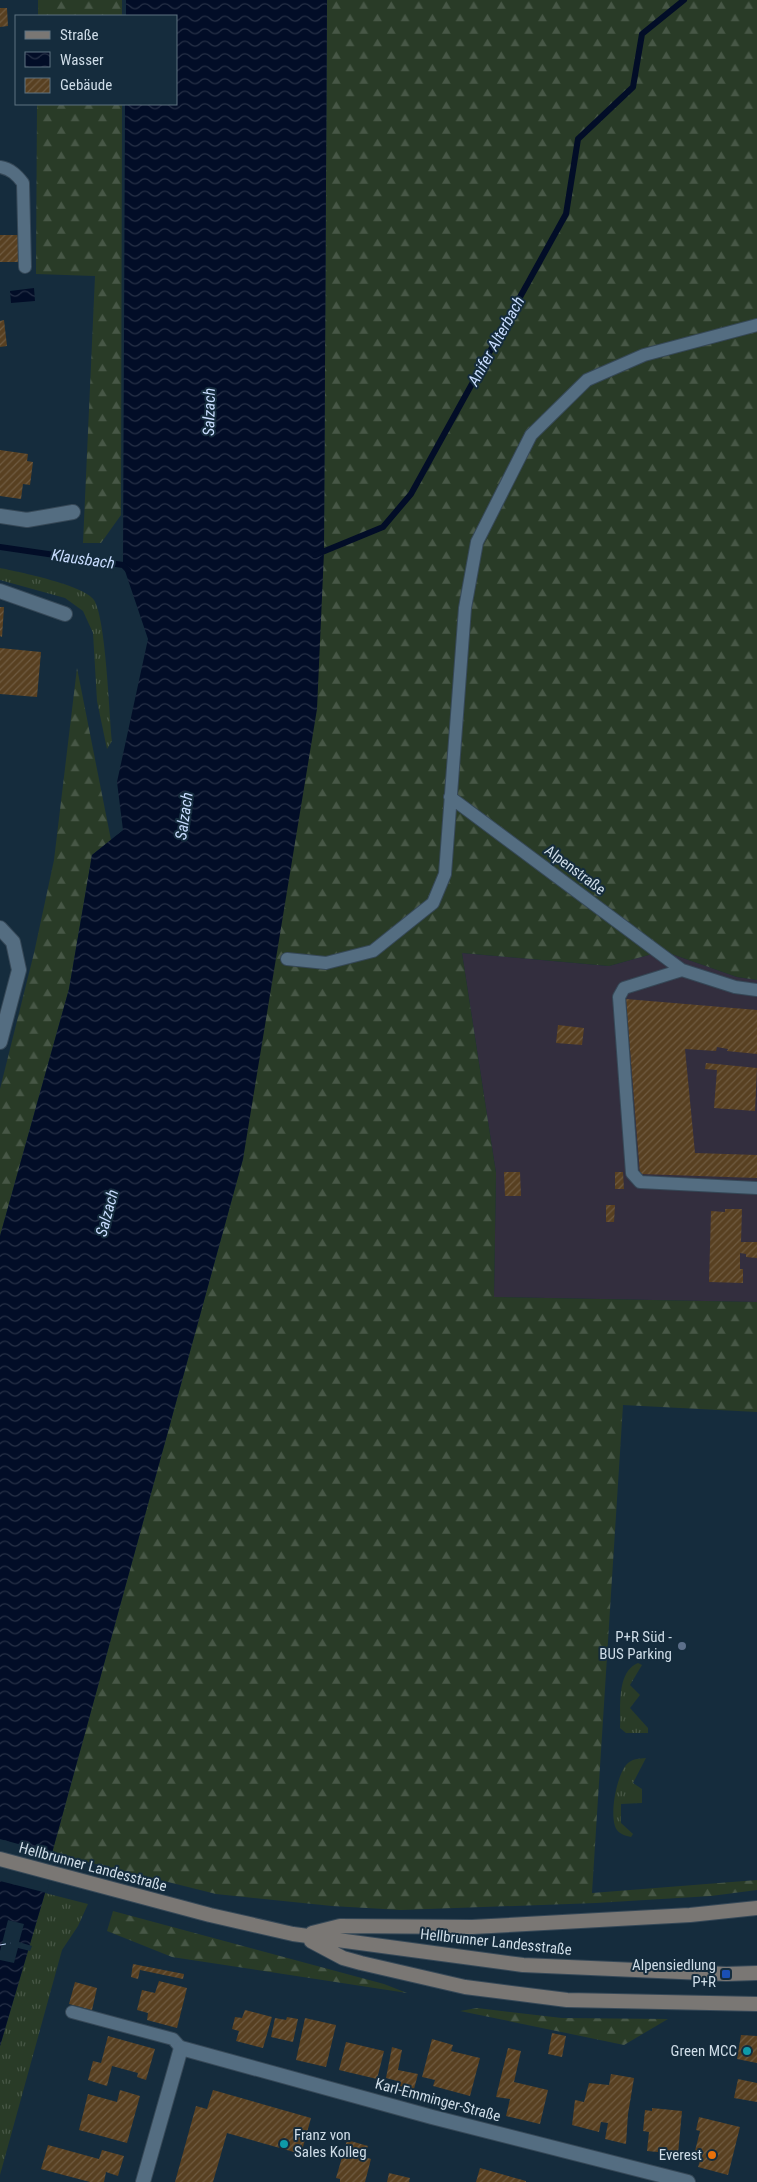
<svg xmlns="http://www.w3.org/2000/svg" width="757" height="2182" font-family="'Roboto Condensed',sans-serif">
	<defs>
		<pattern id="grass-tufts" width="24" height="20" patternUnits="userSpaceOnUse" patternTransform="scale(1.25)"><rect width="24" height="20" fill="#293b27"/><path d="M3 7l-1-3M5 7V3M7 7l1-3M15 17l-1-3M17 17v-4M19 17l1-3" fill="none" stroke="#475746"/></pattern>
		<pattern id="forest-firs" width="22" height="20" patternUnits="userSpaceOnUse" patternTransform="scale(1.25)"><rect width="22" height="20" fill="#293b27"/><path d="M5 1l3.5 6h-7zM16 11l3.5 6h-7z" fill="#475746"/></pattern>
		<pattern id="water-waves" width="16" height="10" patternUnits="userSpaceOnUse" patternTransform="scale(1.25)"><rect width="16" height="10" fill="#020d27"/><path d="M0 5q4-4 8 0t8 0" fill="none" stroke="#263046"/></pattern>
		<pattern id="building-hatch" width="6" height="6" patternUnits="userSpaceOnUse" patternTransform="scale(1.25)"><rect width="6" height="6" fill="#584021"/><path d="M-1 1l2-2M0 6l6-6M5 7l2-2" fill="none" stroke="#6f5b41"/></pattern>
	</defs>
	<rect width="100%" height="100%" fill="#152c3d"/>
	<path fill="#332e3e" d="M 663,951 L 737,977 L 757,980 L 757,1302 L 494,1297 L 496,1173 L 462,953 L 609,966 Z"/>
	<path fill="url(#grass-tufts)" d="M 0,568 C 19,572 84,585 94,600 C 106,619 109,713 112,741 L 107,749 L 97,701 L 93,633 L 83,611 L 65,598 L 0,580 Z
		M 638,1663 L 642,1665 L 630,1685 L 640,1695 L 630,1708 L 648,1728 L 648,1733 L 626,1733 L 620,1728 C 621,1708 616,1672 638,1663 Z
		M 646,1758 L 633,1783 L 642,1789 L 642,1803 L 621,1804 L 621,1823 L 633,1834 L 631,1837 C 626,1836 620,1834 617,1830 C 608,1818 617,1772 628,1763 C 634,1758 639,1759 646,1758 Z
		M 45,1893 L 88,1904 L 78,1926 L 62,1950 L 0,2175 L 0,2046 Z"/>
	<path fill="url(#forest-firs)" d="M 38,0 L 122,0 L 122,16 L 38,16 Z
		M 327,0 L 757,0 L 757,980 L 737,977 L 663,951 L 609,966 L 462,953 L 496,1173 L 494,1297 L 757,1302 L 757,1412 L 623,1405 L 592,1893 L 757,1880 L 757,1890 L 711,1896 L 596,1903 L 401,1910 L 332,1906 L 216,1894 L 52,1853 L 243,1159 L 324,552 Z
		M 37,104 L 122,104 L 121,515 L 101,543 L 83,543 L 95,276 L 36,274 Z
		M 77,668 L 111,840 L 92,855 L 69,989 L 0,1236 L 0,1089 L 34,953 L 54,860 Z
		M 113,1911 L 384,1984 L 407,1993 L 172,1957 L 107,1931 Z
		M 477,2008 L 562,2018 L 668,2019 L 624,2045 L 460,2011 Z"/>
	<path fill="url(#water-waves)" d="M 126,0 L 327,0 L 324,552 L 317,709 L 243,1159 L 52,1853 L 45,1893 L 0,2046 L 0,1236 L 69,989 L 92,855 L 123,830 L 117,782 L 148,639 L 123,565 L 125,104 L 176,104 L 176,16 L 126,16 Z
		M 34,288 L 35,301 L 11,303 L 10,291 Z"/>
	<path fill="#152c3d" d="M 0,1839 L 55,1854 L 47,1893 L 0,1881 Z
		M 8,1920 L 24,1924 L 19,1942 L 32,1946 L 30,1951 L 18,1948 L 14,1963 L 0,1960 L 0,1951 Z"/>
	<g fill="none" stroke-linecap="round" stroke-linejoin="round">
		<path stroke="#020d27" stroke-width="6" d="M 0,547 L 123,565 L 128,570
			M 315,555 L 383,527 L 411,494 L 566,214 L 578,139 L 633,87 L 642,34 L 684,0"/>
		<path stroke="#c7dbfd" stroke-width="1" stroke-dasharray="6 5" stroke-linecap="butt" d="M 0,1945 L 11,1943"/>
	</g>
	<path fill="url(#building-hatch)" d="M 0,8 L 7,8 L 8,26 L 0,27 Z
		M 0,235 L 19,235 L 20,262 L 0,262 Z
		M 4,320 L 7,346 L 0,347 L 0,321 Z
		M 0,450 L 28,454 L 27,461 L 33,462 L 30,485 L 23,484 L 21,499 L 0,496 Z
		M 0,607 L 4,607 L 2,637 L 0,636 Z
		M 0,648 L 41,652 L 37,697 L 0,694 Z
		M 626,999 L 757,1010 L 757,1054 L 727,1051 L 728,1049 L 717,1047 L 716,1051 L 685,1049 L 695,1153 L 757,1155 L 757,1178 L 640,1174 Z
		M 558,1025 L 584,1028 L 582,1045 L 556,1043 Z
		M 706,1063 L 757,1068 L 755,1111 L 714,1108 L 717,1070 L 705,1069 Z
		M 504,1172 L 520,1172 L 521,1196 L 505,1196 Z
		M 615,1172 L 623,1172 L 624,1189 L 615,1189 Z
		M 606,1205 L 615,1205 L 614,1222 L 606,1222 Z
		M 725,1209 L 742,1209 L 741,1242 L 757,1242 L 757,1258 L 746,1257 L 746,1254 L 740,1253 L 740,1269 L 743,1269 L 743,1283 L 709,1282 L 711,1211 L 725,1212 Z
		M 133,1964 L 184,1974 L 183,1979 L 140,1970 L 138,1979 L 131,1977 Z
		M 159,1981 L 187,1988 L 177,2028 L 147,2020 L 148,2013 L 137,2010 L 142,1990 L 155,1993 Z
		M 75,1982 L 97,1988 L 92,2010 L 69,2004 Z
		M 245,2010 L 272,2017 L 263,2048 L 236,2041 L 239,2031 L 232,2029 L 235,2017 L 242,2018 Z
		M 287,2017 L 298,2019 L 293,2042 L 271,2037 L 275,2018 L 286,2020 Z
		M 305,2018 L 336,2025 L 326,2067 L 296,2060 Z
		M 552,2033 L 566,2036 L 562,2057 L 548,2054 Z
		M 741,2035 L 757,2036 L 757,2063 L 737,2059 Z
		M 108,2036 L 155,2049 L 146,2080 L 137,2077 L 138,2073 L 112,2066 L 107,2086 L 88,2080 L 93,2061 L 101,2063 Z
		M 432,2039 L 453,2045 L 451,2051 L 480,2058 L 470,2096 L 433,2086 L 435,2080 L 422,2077 Z
		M 346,2042 L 384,2051 L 377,2079 L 339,2070 Z
		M 392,2047 L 402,2050 L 398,2070 L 418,2074 L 414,2089 L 400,2086 L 401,2082 L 386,2078 Z
		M 508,2048 L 521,2051 L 514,2082 L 548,2090 L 540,2124 L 506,2116 L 510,2099 L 496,2097 Z
		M 611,2074 L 634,2078 L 628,2114 L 626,2144 L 605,2139 L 608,2123 L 601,2122 L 599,2132 L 572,2125 L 575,2100 L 584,2102 L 589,2083 L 609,2085 Z
		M 738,2079 L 757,2083 L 757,2102 L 734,2098 Z
		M 120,2090 L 140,2096 L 127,2143 L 79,2130 L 88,2094 L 117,2102 Z
		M 213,2090 L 311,2118 L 301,2154 L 227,2133 L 213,2182 L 175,2182 L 196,2106 L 207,2109 Z
		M 652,2108 L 682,2111 L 678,2154 L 647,2151 L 649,2132 L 643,2131 L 645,2110 L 652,2111 Z
		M 699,2117 L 740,2127 L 728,2175 L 698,2167 L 700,2161 L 693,2159 L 700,2131 L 696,2130 Z
		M 347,2140 L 368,2146 L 364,2157 L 371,2159 L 365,2182 L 340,2182 L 340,2179 L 336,2178 Z
		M 48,2145 L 99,2159 L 102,2150 L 124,2156 L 118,2176 L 106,2172 L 104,2182 L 90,2182 L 41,2169 Z
		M 480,2168 L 526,2181 L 526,2182 L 476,2182 Z
		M 389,2173 L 410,2178 L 409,2182 L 387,2182 Z"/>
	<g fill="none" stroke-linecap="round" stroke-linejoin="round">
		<defs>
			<path id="service" d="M 0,167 C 11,169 17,175 23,183 L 25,267
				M 450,797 L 682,970
				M 287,959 L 326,963 L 373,951 L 433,903 L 445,874 L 465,608 L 477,542 L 531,435 L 587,380 L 644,355 L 757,325
				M 757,990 L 735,987 L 682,970 L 624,988 L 619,997 L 632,1173 L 640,1182 L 757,1188
				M 72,2012 L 173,2039 L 181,2048"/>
			<path id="minor" d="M 0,516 L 27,520 L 73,512
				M 0,591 L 65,614
				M 0,928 L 13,942 L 19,970 L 0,1042
				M 143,2182 L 181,2048 L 432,2117 L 688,2182"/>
			<path id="secondary" d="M 0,1859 L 210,1915 L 293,1934 L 523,1965 L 726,1974 L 757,1973
				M 312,1933 L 340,1926 L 472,1927 L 690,1915 L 757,1908
				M 311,1941 L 343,1958 L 361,1963 L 465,1987 L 567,2000 L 757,2004"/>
		</defs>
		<use href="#service" stroke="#364857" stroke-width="14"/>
		<use href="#minor" stroke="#364857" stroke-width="16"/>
		<use href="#secondary" stroke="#364857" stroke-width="16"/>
		<use href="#service" stroke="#546d81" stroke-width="12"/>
		<use href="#minor" stroke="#546d81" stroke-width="14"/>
		<use href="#secondary" stroke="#7a7774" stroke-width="14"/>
	</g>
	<circle fill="#5c6f8a" stroke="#152c3d" stroke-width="2" cx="682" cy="1646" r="5"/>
	<rect fill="#1a4fb4" stroke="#152c3d" stroke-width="2" x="721" y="1969" width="10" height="10" rx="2.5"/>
	<g fill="#0f9aa8" stroke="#152c3d" stroke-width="2">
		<circle cx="747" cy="2051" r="5"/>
		<circle cx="284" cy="2144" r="5"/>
	</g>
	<circle fill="#e8710a" stroke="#152c3d" stroke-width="2" cx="712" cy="2155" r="5"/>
	<g text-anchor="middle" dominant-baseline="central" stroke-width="4" stroke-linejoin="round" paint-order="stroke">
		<g font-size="15" fill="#cfdde8" stroke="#152c3d">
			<text transform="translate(575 870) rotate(37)">Alpenstraße</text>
			<text transform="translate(93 1867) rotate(15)">Hellbrunner Landesstraße</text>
			<text transform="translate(496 1942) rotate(6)">Hellbrunner Landesstraße</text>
			<text transform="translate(438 2100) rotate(15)">Karl-Emminger-Straße</text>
		</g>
		<g font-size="15" fill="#cfdde8" stroke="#152c3d" text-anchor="end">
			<text x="672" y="1637">P+R Süd -<tspan x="672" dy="17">BUS Parking</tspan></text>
			<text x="716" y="1965">Alpensiedlung<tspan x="716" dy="17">P+R</tspan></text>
			<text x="737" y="2051">Green MCC</text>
			<text x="294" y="2135" text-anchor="start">Franz von<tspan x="294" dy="17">Sales Kolleg</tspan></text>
			<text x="702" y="2155">Everest</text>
		</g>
		<g font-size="16" font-style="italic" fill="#c7dbfd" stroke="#152c3d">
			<text transform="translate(496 341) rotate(-61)">Anifer Alterbach</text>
			<text transform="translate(209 412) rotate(-89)">Salzach</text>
			<text transform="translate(83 559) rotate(8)">Klausbach</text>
			<text transform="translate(184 816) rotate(-82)">Salzach</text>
			<text transform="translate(107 1213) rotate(-75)">Salzach</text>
		</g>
	</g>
	<rect x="15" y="15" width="162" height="90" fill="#152c3d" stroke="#5f7381"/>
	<rect x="25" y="31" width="25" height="8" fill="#7a7774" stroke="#5f7381"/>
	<text x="60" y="40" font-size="15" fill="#cfdde8">Straße</text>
	<rect x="25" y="52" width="25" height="15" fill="url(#water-waves)" stroke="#5f7381"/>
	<text x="60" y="65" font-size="15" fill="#cfdde8">Wasser</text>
	<rect x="25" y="78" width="25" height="15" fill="url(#building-hatch)" stroke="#5f7381"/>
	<text x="60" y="90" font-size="15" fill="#cfdde8">Gebäude</text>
</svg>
